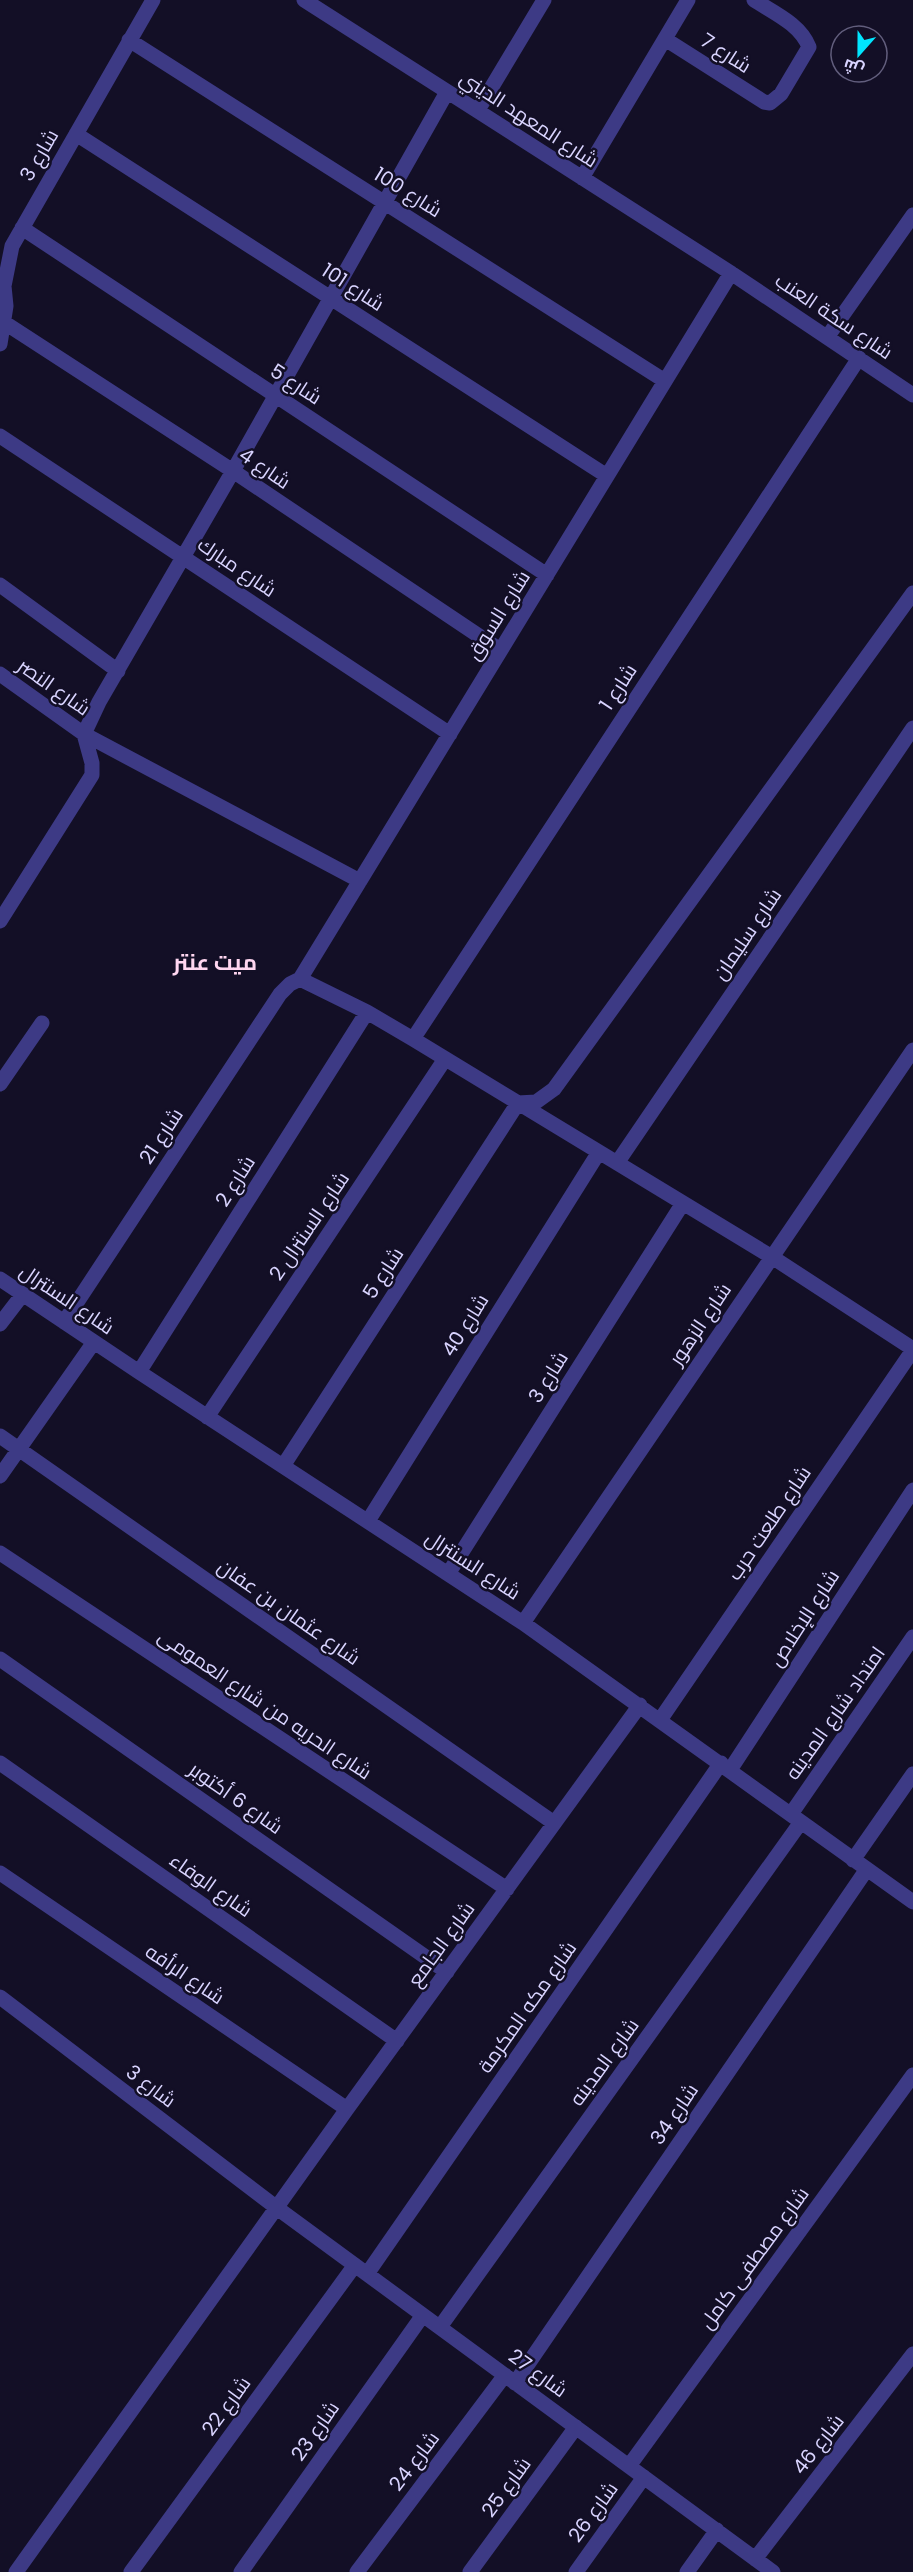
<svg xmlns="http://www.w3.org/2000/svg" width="913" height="2572" font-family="Poppins,Cairo,sans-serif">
	<rect width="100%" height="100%" fill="#130f26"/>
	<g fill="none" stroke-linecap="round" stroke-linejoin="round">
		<path stroke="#3d3a85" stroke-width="15" d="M 304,0 L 731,273 L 913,395
			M 665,39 L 764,102 L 770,103 L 781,94 L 809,47 C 800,24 774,13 754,0
			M 129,40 L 665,381
			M 478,110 L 544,0
			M 76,134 L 607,476
			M 582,178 L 688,0
			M 22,228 L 547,575
			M 5,323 L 233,471 L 500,650
			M 828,336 L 913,215
			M 0,344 L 6,306 L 4,286 L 12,246 L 153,0
			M 0,436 L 450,734
			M 0,585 L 118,671
			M 0,674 L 84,734 L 360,881
			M 0,921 L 92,775 L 92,763 L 84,734 L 99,702 L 233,471 L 447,92
			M 300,979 L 731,273
			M 300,979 L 367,1012 L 413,1039 L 772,1257 L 913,1349
			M 413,1039 L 859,358
			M 0,1084 L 42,1023
			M 617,1163 L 913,728
			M 0,1279 L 139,1372 L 523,1623 L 913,1902
			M 64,1322 L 280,994 L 290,984 L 300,979
			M 0,1324 L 23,1294
			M 139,1372 L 367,1012
			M 207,1417 L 445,1059
			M 0,1436 L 554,1823
			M 283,1466 L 518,1103 L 536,1102 L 554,1089 L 913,593
			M 0,1476 L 94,1342
			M 368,1521 L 599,1152
			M 0,1553 L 507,1889
			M 448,1574 L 683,1203
			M 523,1623 L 913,1050
			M 0,1659 L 447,1972
			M 660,1720 L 913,1350
			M 0,1763 L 397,2041
			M 730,1770 L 913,1490
			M 791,1814 L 913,1637
			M 853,1860 L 913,1774
			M 0,1873 L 347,2109
			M 0,1997 L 277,2208 L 773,2572
			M 367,2274 L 721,1763
			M 440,2327 L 801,1822
			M 515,2383 L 867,1869
			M 629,2466 L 913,2075
			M 755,2559 L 913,2354
			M 16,2572 L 347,2109 L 640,1705
			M 131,2572 L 355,2265
			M 241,2572 L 423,2315
			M 357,2572 L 505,2375
			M 470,2572 L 576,2427
			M 576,2572 L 644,2477
			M 687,2572 L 717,2530"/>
	</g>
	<g text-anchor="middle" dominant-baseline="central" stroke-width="5" stroke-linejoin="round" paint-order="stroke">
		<g font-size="20" fill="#d9d4ff" stroke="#130f26">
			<text transform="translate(726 53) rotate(33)">شارع 7</text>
			<text transform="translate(529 119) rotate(33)">شارع المعهد الديني</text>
			<text transform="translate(39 155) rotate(-60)">شارع 3</text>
			<text transform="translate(408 192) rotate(32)">شارع 100</text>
			<text transform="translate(353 287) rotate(33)">شارع 101</text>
			<text transform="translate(834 316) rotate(34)">شارع سكة العنب</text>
			<text transform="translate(296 384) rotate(33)">شارع 5</text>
			<text transform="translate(265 468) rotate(34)">شارع 4</text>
			<text transform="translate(237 567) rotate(34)">شارع مبارك</text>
			<text transform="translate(498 615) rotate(-58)">شارع السوق</text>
			<text transform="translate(54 687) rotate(35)">شارع النصر</text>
			<text transform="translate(618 687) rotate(-57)">شارع 1</text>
			<text transform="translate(747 934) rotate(-56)">شارع سليمان</text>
			<text transform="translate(161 1136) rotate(-57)">شارع 21</text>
			<text transform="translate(235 1181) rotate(-58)">شارع 2</text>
			<text transform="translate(309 1226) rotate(-56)">شارع السنترال 2</text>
			<text transform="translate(383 1273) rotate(-57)">شارع 5</text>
			<text transform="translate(67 1299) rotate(34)">شارع السنترال</text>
			<text transform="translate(700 1324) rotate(-56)">شارع الزهور</text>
			<text transform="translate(465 1325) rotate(-58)">شارع 40</text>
			<text transform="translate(548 1377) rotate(-58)">شارع 3</text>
			<text transform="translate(769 1523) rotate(-56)">شارع طلعت حرب</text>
			<text transform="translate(473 1565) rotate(33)">شارع السنترال</text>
			<text transform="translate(289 1612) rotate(35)">شارع عثمان بن عفان</text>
			<text transform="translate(804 1618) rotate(-57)">شارع الإخلاص</text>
			<text transform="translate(265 1704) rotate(34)">شارع الحريه من شارع العمومى</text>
			<text transform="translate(835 1713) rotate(-55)">امتداد شارع المدينه</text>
			<text transform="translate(236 1798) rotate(35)">شارع 6 أكتوبر</text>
			<text transform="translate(211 1885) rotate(35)">شارع الوفاء</text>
			<text transform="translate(441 1944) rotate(-54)">شارع الجامع</text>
			<text transform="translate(185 1974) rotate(34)">شارع الرأفه</text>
			<text transform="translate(527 2007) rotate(-55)">شارع مكه المكرمة</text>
			<text transform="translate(604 2062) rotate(-54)">شارع المدينه</text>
			<text transform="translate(151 2086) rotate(37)">شارع 3</text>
			<text transform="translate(674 2114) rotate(-56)">شارع 34</text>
			<text transform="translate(754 2258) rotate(-54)">شارع مصطفى كامل</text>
			<text transform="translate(538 2373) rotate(36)">شارع 27</text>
			<text transform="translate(226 2406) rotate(-54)">شارع 22</text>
			<text transform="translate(315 2431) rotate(-55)">شارع 23</text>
			<text transform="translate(818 2444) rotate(-52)">شارع 46</text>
			<text transform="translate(414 2461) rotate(-53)">شارع 24</text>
			<text transform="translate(506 2487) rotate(-54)">شارع 25</text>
			<text transform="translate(593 2512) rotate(-54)">شارع 26</text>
		</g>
		<g font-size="22" font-weight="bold" fill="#ffd6f0" stroke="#130f26">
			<text x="215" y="962">ميت عنتر</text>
		</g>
	</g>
	<g transform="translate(859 54) rotate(201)"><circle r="28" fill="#130f26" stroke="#625e7d" stroke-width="1.5"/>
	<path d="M0-4.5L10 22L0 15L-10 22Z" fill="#00e5ff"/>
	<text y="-9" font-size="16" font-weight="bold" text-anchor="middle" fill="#d9d4ff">ش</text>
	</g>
</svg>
